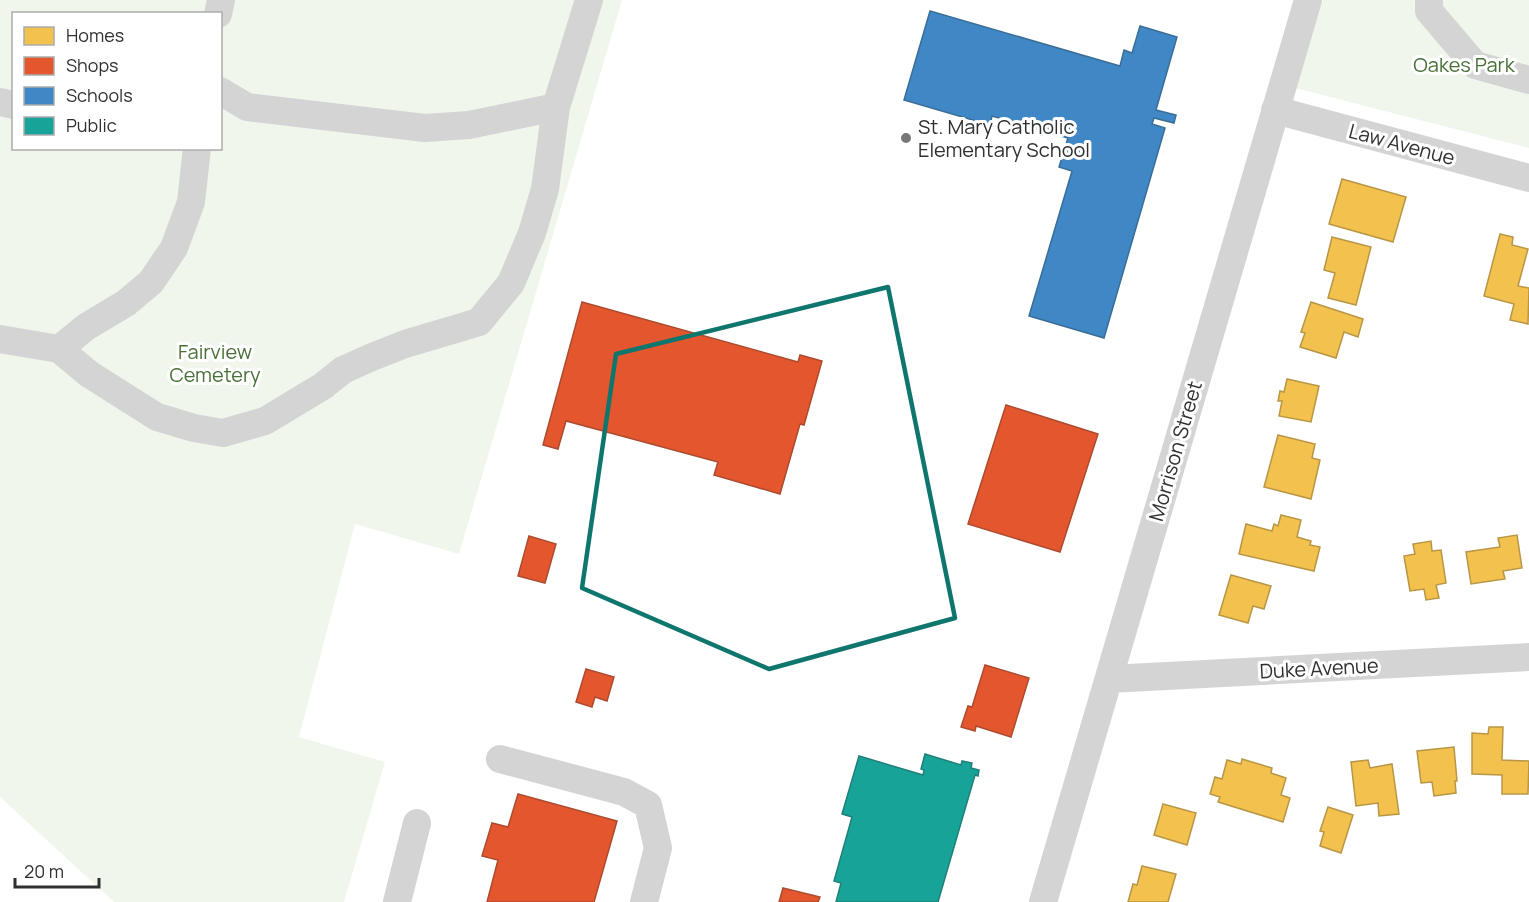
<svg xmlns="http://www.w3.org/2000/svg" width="1529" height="902" font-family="Manrope,sans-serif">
	<rect width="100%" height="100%" fill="#fff"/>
	<path fill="#f0f6ec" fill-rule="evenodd" d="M 0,0 L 622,0 L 459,554 L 355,524 L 299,737 L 385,762 L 344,902 L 114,902 L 0,797 ZM 14,14 L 220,14 L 220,148 L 14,148 Z
		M 1323,0 L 1529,0 L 1529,148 L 1295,88 Z"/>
	<path fill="#f2c14e" stroke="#b89645" stroke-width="1.5" d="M 1342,179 L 1406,197 L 1393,242 L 1329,224 Z
		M 1500,234 L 1513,237 L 1512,245 L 1528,249 L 1518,286 L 1529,288 L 1528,324 L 1510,320 L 1514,304 L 1484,296 Z
		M 1332,237 L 1371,247 L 1356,305 L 1328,298 L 1335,273 L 1324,270 Z
		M 1311,302 L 1363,319 L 1358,337 L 1344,332 L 1336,358 L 1300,347 L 1305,333 L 1301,332 Z
		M 1287,379 L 1319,386 L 1311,422 L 1279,416 L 1282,401 L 1278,401 L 1280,391 L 1284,392 Z
		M 1278,435 L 1315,444 L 1312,458 L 1320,460 L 1311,499 L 1264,487 Z
		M 1281,515 L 1301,520 L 1297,537 L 1311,541 L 1310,545 L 1320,547 L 1314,571 L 1239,554 L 1246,524 L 1272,531 L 1274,524 L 1278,526 Z
		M 1517,535 L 1522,568 L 1503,571 L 1505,579 L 1471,584 L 1466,552 L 1500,547 L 1498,538 Z
		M 1431,541 L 1432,551 L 1441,550 L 1446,583 L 1436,585 L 1439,598 L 1426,600 L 1424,589 L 1410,591 L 1404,556 L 1415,554 L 1413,544 Z
		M 1231,575 L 1271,586 L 1264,609 L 1253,606 L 1248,623 L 1219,615 Z
		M 1489,727 L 1503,727 L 1502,760 L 1529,761 L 1528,794 L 1502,794 L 1502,775 L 1472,774 L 1472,733 L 1488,734 Z
		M 1454,747 L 1457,781 L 1455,781 L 1456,793 L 1434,796 L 1432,782 L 1421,783 L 1417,751 Z
		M 1242,759 L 1272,768 L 1271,773 L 1286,778 L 1281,795 L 1290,798 L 1283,822 L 1218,802 L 1220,797 L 1210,794 L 1215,777 L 1222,779 L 1227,760 L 1241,764 Z
		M 1368,760 L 1370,768 L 1392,764 L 1399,814 L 1379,816 L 1378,803 L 1356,806 L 1351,762 Z
		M 1163,804 L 1196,813 L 1187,845 L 1154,835 Z
		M 1328,807 L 1353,815 L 1341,853 L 1320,846 L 1324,832 L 1320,831 Z
		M 1142,866 L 1176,874 L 1168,902 L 1128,902 L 1133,884 L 1137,885 Z"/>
	<path fill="#e4572e" stroke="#ae4b2f" stroke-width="1.5" d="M 582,302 L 798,362 L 800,355 L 822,361 L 804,425 L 800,424 L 780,494 L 714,475 L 718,462 L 566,421 L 558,449 L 543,445 Z
		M 1006,405 L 1098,434 L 1060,552 L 968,524 Z
		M 529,536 L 556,544 L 545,583 L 518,576 Z
		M 985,665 L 1029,678 L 1011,737 L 976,726 L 975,731 L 961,727 L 968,706 L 972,707 Z
		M 586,669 L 614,677 L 607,701 L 595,697 L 592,707 L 576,702 Z
		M 518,794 L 617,821 L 594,902 L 487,902 L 498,860 L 482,856 L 492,823 L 508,827 Z
		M 783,888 L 820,897 L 818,902 L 779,902 Z"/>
	<path fill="#3f88c5" stroke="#3a6e98" stroke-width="1.5" d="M 930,11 L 1120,66 L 1124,50 L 1132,53 L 1140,26 L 1177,37 L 1156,110 L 1176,115 L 1174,123 L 1154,118 L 1152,124 L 1165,128 L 1104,338 L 1029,316 L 1072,171 L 1059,167 L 1068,138 L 992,116 L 990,125 L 904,100 Z"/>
	<path fill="#17a398" stroke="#1e8079" stroke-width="1.5" d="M 925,754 L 961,765 L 962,761 L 972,763 L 971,768 L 979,770 L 978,776 L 975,775 L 938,902 L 836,902 L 841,883 L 834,881 L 852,817 L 842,814 L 859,756 L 923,775 L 924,770 L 921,769 Z"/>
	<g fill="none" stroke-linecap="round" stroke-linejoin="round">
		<path stroke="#d4d4d4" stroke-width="28" d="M 1429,0 L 1429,11 L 1475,65 L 1529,80
			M 218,14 L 221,0
			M 220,91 L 247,107 L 425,128 L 469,125 L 556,107
			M 0,102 L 14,105
			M 1275,110 L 1529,178
			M 0,339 L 59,349 L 89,374 L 157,417 L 194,428 L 223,433 L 265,421 L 323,386 L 343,370 L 372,357 L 405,344 L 479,322 L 511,283 L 532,233 L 545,189 L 556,107 L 589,0
			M 59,349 L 86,327 L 126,303 L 151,282 L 174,248 L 191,202 L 197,148
			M 1109,679 L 1529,657
			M 500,759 L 624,792 L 648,805 L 658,848 L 644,902
			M 397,902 L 417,823
			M 1043,902 L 1308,0"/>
	</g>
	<path fill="none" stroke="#0f766e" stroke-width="4.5" stroke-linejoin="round" d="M 888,287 L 955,618 L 769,669 L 582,588 L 616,354 Z"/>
	<circle fill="#787878" stroke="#fff" stroke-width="2" cx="906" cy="138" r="6"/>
	<g text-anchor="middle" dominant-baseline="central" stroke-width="6" stroke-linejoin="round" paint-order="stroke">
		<g font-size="20" fill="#497038" stroke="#fff">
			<text x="1464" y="64">Oakes Park</text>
			<text x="215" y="351">Fairview<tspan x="215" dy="23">Cemetery</tspan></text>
		</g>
		<g font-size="20" fill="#303030" stroke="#fff" text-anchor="start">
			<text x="918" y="126">St. Mary Catholic<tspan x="918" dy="23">Elementary School</tspan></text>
		</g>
		<g font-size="20" fill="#303030" stroke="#fff">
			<text transform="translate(1402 144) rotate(15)">Law Avenue</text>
			<text transform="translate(1175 451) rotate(-74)">Morrison Street</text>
			<text transform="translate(1319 668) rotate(-3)">Duke Avenue</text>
		</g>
	</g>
	<rect x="12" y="12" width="210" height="138" fill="#ffffff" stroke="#acacac" stroke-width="1.5"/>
	<rect x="24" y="27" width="30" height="18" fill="#f2c14e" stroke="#acacac" stroke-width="1.5"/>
	<text x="66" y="42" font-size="18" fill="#303030">Homes</text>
	<rect x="24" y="57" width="30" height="18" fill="#e4572e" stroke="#acacac" stroke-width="1.5"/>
	<text x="66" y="72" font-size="18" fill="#303030">Shops</text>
	<rect x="24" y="87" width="30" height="18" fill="#3f88c5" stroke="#acacac" stroke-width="1.5"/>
	<text x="66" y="102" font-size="18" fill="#303030">Schools</text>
	<rect x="24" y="117" width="30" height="18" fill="#17a398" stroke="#acacac" stroke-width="1.5"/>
	<text x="66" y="132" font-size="18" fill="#303030">Public</text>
	<path d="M15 878v9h84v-9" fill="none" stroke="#303030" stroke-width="3"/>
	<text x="24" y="878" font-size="18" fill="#303030" stroke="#ffffff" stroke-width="4.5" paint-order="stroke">20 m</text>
</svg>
